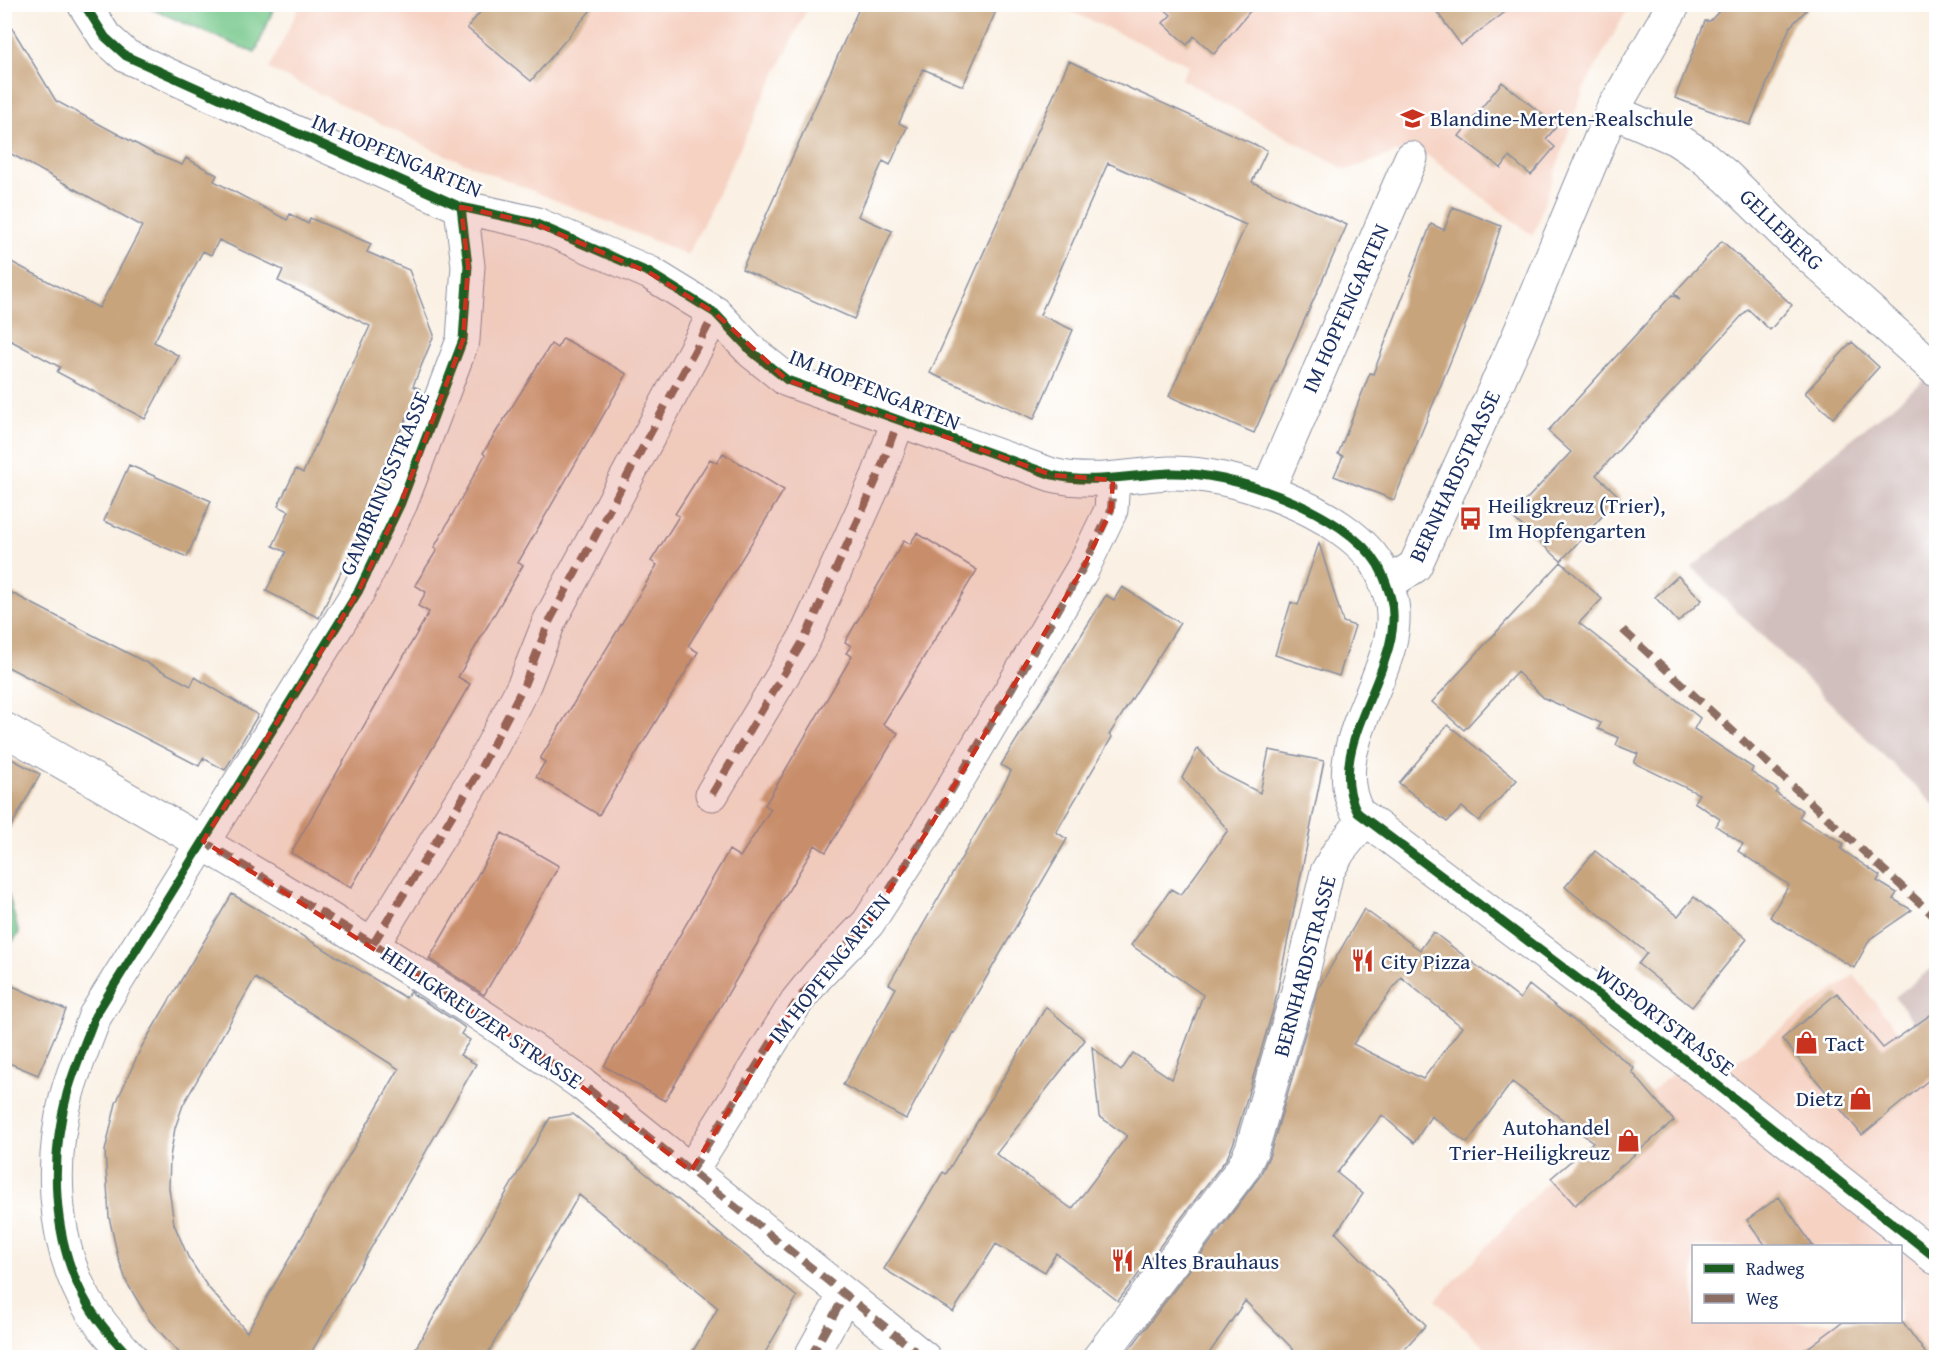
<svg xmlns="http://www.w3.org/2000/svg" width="1941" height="1362" font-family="'Gentium Book Plus',serif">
	<rect width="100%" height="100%" fill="#fff"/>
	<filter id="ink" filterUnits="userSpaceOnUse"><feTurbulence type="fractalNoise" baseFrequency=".0167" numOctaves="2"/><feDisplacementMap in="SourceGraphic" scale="12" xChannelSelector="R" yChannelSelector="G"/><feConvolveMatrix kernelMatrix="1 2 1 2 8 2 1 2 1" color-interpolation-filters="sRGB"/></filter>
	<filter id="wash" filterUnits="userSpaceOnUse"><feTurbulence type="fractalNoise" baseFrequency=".008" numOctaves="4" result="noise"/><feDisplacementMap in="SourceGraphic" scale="24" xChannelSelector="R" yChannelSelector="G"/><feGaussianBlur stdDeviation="1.35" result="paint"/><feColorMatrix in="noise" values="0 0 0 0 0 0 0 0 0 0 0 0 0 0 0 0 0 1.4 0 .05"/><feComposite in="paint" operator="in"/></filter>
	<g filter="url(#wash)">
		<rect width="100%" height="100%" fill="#faf0e3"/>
		<path fill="#f6d2c3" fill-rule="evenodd" d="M 300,5 L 809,5 L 688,255 L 436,151 L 269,69 Z
			M 1056,5 L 1630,5 L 1583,90 L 1533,236 L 1415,146 L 1346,170 L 1181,79 L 1189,65 Z
			M 1854,975 L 1936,1080 L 1936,1357 L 1494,1357 L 1436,1300 L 1551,1178 L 1687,1061 L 1711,1080 ZM 1694,1246 L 1900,1246 L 1900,1322 L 1694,1322 Z"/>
		<path fill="#d1bfbd" d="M 1936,371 L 1936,807 L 1692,567 Z
			M 1936,965 L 1936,1050 L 1895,997 Z"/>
		<path fill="#75c78a" stroke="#487b74" stroke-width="1.5" d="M 142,5 L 275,5 L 255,53 Z
			M 5,883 L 19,933 L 5,951 L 4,951 Z"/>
		<g id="blocks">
			<path fill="#c8a47d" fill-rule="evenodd" d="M 487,4 L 596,4 L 531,81 L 467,28 Z
				M 861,4 L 999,4 L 963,86 L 923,69 L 899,123 L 907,127 L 890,165 L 883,161 L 858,216 L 892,231 L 854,319 L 742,269 Z
				M 1159,4 L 1256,4 L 1214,54 L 1194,36 L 1187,45 L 1163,23 L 1171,15 Z
				M 1431,4 L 1516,4 L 1461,45 Z
				M 1726,4 L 1812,4 L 1790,27 L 1750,125 L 1675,98 L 1705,21 L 1710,21 Z
				M 4,15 L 56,101 L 155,154 L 182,165 L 186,158 L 217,175 L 214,181 L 287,220 L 290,214 L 308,224 L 310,218 L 371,244 L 367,252 L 409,270 L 434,335 L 413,386 L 420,389 L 381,473 L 387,476 L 319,618 L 266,591 L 286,552 L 273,546 L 289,511 L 278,506 L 296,469 L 303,473 L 370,326 L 278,281 L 283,270 L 219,240 L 211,255 L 203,251 L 154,342 L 179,356 L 145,419 L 57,372 L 60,367 L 4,337 L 4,258 L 99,308 L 142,226 L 4,150 Z
				M 1069,61 L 1267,150 L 1252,182 L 1347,225 L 1254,433 L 1169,396 L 1246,225 L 1108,163 L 1040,315 L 1073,330 L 1034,419 L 930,373 Z
				M 1502,82 L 1557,126 L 1546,139 L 1555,147 L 1531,175 L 1509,157 L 1501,168 L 1459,136 Z
				M 1453,207 L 1501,226 L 1484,279 L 1394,500 L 1334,476 L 1343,456 L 1338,454 L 1370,373 L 1373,374 L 1431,224 L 1444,230 Z
				M 1722,241 L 1792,305 L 1770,330 L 1748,309 L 1596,475 L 1620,497 L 1561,561 L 1511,516 L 1571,452 L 1548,431 L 1672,295 L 1680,299 L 1674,293 Z
				M 563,338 L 627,374 L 518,563 L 523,565 L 458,677 L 470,684 L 351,888 L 291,853 L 429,612 L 418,606 L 426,592 L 415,585 L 437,550 L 434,548 L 485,455 L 483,453 L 551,344 L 557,348 Z
				M 1852,342 L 1879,367 L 1833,418 L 1805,393 Z
				M 723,453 L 784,490 L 688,646 L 698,652 L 599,815 L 536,777 L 545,762 L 540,759 L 657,565 L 651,561 L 679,516 L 675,514 L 710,459 L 717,463 Z
				M 129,465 L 211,501 L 187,557 L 104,521 Z
				M 917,533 L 977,570 L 883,724 L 898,733 L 826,852 L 815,845 L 665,1101 L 604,1066 L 729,850 L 740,857 L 771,809 L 765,805 L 852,656 L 846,653 L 851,646 L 845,642 L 904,540 L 910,544 Z
				M 1319,543 L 1343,622 L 1355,626 L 1339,676 L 1275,655 L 1291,602 L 1298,605 Z
				M 1561,562 L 1602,599 L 1579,623 L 1700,718 L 1694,729 L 1753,768 L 1751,772 L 1778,790 L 1776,793 L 1803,811 L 1799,817 L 1844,844 L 1841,849 L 1880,876 L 1877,881 L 1897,893 L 1893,899 L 1912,910 L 1870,939 L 1854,968 L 1770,917 L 1789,885 L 1738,851 L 1743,844 L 1716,826 L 1720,819 L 1694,802 L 1699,794 L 1634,763 L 1638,754 L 1616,745 L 1619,738 L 1598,729 L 1601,723 L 1544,698 L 1517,672 L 1464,730 L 1432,702 Z
				M 1678,576 L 1702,600 L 1678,622 L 1655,597 Z
				M 1122,587 L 1180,623 L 1109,735 L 1112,737 L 1056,832 L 1067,839 L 954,1033 L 952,1032 L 906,1119 L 843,1085 L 896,988 L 889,984 L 1007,779 L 1011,771 L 1001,765 L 1106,595 L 1114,600 Z
				M 4,589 L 191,686 L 195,677 L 258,715 L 225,770 L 203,758 L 199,766 L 4,665 Z
				M 1448,725 L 1517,780 L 1479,821 L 1462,807 L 1447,822 L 1399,783 Z
				M 1198,748 L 1219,772 L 1260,793 L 1269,750 L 1324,761 L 1275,1003 L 1234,1142 L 1227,1158 L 1118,1301 L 1056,1253 L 1045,1272 L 996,1244 L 953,1312 L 884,1269 L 943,1172 L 946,1174 L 1046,1007 L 1085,1040 L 996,1154 L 1072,1209 L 1127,1136 L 1099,1116 L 1092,1047 L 1121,1071 L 1133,1053 L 1172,1079 L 1203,995 L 1131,945 L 1171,889 L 1181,895 L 1228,830 L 1182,778 Z
				M 4,755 L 40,774 L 4,839 Z
				M 502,833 L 559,866 L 484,995 L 429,959 Z
				M 1595,851 L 1678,916 L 1694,897 L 1747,939 L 1692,1007 L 1638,964 L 1647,953 L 1565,887 Z
				M 232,894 L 406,998 L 410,992 L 457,1022 L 465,1028 L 461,1034 L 470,1040 L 460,1055 L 476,1064 L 308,1358 L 184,1358 L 150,1321 L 127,1283 L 118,1257 L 109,1217 L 105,1151 L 116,1103 L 141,1048 ZM 255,978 L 399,1069 L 247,1332 L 207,1286 L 188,1257 L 174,1224 L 169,1188 L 170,1157 L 175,1128 L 183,1105 Z
				M 1364,909 L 1420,950 L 1433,932 L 1520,999 L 1529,985 L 1634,1068 L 1632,1072 L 1674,1121 L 1575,1205 L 1551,1178 L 1593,1142 L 1512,1082 L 1467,1143 L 1431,1116 L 1414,1143 L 1382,1115 L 1337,1173 L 1363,1194 L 1336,1233 L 1426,1325 L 1396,1358 L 1302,1358 L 1245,1301 L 1206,1358 L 1123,1358 L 1260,1176 L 1270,1154 L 1318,989 ZM 1401,977 L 1462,1027 L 1423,1079 L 1353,1044 Z
				M 4,982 L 66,1010 L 38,1075 L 4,1061 Z
				M 1837,993 L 1883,1048 L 1936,1011 L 1936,1074 L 1862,1135 L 1782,1039 Z
				M 573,1114 L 797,1297 L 762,1358 L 689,1358 L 718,1308 L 579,1195 L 485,1358 L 410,1358 L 550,1118 Z
				M 1779,1197 L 1813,1246 L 1766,1246 L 1747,1220 Z
				M 1843,1322 L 1903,1322 L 1929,1358 L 1794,1358 Z"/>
		</g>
	</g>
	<g filter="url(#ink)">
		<use href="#blocks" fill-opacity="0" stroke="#8a90a0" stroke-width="1.5"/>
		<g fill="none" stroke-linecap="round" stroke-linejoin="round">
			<defs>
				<path id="minor" d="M 1612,111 L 1676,139 L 1702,156 L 1727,177 L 1791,240 L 1936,370
					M 1267,492 L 1411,158
					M 1386,585 L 1415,566 L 1519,335 L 1612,111 L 1674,4
					M 4,729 C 201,840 396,954 581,1083 L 924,1358
					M 712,794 L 805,638 L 878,476 L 898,421
					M 373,944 L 477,775 L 524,685 L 549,622 L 715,313
					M 691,1171 L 797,1001 L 818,975 L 868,923 L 928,830 L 1083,568 L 1111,510 L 1113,480
					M 131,1358 C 113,1339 95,1319 83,1296 C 52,1236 50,1158 67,1094 C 74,1068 86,1042 95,1016 L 358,592 L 401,503 L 463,340 L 468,266 L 461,207
					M 810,1358 L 845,1295
					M 1099,1358 L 1243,1168 L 1252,1149 L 1301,981 L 1327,872 L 1339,851 L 1365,819"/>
				<path id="tertiary" d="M 84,4 L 105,37 L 126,56 L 461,207 L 534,223 L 650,273 L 715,313 L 752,352 L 787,380 L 1052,475 C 1092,485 1129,475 1169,473 C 1230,471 1345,511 1378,565 C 1383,574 1387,585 1390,595 C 1411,664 1319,745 1358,813 L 1687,1061 L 1936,1258"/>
			</defs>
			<use href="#minor" stroke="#8a90a0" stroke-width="35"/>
			<use href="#tertiary" stroke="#8a90a0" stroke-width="35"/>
			<use href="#minor" stroke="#fff" stroke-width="33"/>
			<use href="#tertiary" stroke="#fff" stroke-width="33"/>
			<path stroke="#8d6e63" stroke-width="8" stroke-dasharray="15 8" stroke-linecap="butt" d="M 1623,630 L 1936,918
				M 712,794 L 805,638 L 878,476 L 898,421
				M 205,839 L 203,841 L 373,944 L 581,1083 L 924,1358
				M 373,944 L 477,775 L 524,685 L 549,622 L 715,313
				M 691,1171 L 797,1001 L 818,975 L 868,923 L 928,830 L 1083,568 L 1111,510 L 1113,480
				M 810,1358 L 845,1295"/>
			<defs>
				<path id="cycleway" d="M 84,4 L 105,37 L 126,56 L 461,207 L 534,223 L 650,273 L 715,313 L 752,352 L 787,380 L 1052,475 C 1092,485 1129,475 1169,473 C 1230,471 1345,511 1378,565 C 1383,574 1387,585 1390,595 C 1411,664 1319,745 1358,813 L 1687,1061 L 1936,1258
					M 131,1358 C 113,1339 95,1319 83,1296 C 52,1236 50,1158 67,1094 C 74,1068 86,1042 95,1016 L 358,592 L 401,503 L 463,340 L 468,266 L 461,207"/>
			</defs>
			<use href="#cycleway" stroke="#fff" stroke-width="13"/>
			<use href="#cycleway" stroke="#1b5e20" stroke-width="9"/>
		</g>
	</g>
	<path fill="#c8321e" fill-opacity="0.2" stroke="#c8321e" stroke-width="4.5" stroke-dasharray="12 8" stroke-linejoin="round" d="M 461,207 L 534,223 L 650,273 L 715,313 L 787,380 L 1052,475 L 1113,480 L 1111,510 L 1083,568 L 928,830 L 868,923 L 797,1001 L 691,1171 L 538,1053 L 203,841 L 358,592 L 401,503 L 463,340 L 468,266 Z"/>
	<defs>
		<symbol id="school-bare" viewBox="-9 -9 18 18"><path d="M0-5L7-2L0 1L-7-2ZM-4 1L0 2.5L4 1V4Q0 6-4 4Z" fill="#c8321e" stroke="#fff" stroke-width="2.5" paint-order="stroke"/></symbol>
		<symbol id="bus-bare" viewBox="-9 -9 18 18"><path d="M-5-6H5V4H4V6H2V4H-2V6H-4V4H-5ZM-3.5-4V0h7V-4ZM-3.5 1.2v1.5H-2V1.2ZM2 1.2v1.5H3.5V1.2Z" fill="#c8321e" stroke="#fff" stroke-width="2.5" paint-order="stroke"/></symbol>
		<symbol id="restaurant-bare" viewBox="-9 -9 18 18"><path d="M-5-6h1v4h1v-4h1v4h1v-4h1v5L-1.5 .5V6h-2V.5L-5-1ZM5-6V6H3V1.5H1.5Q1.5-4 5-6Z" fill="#c8321e" stroke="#fff" stroke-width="2.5" paint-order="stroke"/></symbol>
		<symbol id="shop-bare" viewBox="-9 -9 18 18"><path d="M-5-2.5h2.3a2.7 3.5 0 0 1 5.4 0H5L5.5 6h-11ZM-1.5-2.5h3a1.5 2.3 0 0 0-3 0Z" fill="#c8321e" stroke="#fff" stroke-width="2.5" paint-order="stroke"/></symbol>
	</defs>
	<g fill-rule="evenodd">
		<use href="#school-bare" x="1396" y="102" width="33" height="33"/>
		<use href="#bus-bare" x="1454" y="502" width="33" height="33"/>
		<use href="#restaurant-bare" x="1346" y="944" width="33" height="33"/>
		<use href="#shop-bare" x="1790" y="1026" width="33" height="33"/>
		<use href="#shop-bare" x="1844" y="1082" width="33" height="33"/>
		<use href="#shop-bare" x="1612" y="1124" width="33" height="33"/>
		<use href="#restaurant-bare" x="1106" y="1244" width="33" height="33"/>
	</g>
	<g text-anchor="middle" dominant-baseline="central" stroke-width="5" stroke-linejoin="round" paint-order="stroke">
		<g font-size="22" fill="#1b2f5e" stroke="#fff" text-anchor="start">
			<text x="1430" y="118">Blandine-Merten-Realschule</text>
			<text x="1488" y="505">Heiligkreuz (Trier),<tspan x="1488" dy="25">Im Hopfengarten</tspan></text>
			<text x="1381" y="961">City Pizza</text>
			<text x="1825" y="1043">Tact</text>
			<text x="1843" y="1098" text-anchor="end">Dietz</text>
			<text x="1610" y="1127" text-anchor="end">Autohandel<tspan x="1610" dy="25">Trier-Heiligkreuz</tspan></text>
			<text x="1141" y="1261">Altes Brauhaus</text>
		</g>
		<g font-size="22" fill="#1b2f5e" stroke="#fff">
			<text transform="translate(397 155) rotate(23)">IM HOPFENGARTEN</text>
			<text transform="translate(1782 229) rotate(44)">GELLEBERG</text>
			<text transform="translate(1345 308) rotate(-66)">IM HOPFENGARTEN</text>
			<text transform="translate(875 389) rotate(22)">IM HOPFENGARTEN</text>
			<text transform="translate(1454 476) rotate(-65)">BERNHARDSTRASSE</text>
			<text transform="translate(384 483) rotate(-67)">GAMBRINUSSTRASSE</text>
			<text transform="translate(1304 966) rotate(-75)">BERNHARDSTRASSE</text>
			<text transform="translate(829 968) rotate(-52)">IM HOPFENGARTEN</text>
			<text transform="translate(482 1017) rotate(34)">HEILIGKREUZER STRASSE</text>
			<text transform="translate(1665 1020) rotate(37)">WISPORTSTRASSE</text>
		</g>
	</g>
	<rect width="1941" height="1362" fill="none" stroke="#fff" stroke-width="24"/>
	<rect x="1692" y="1245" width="210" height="78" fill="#ffffff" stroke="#a4acbf" stroke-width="1.5"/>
	<rect x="1704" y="1264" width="30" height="9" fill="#1b5e20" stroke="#a4acbf" stroke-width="1.5"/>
	<text x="1746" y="1275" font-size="18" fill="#1b2f5e">Radweg</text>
	<rect x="1704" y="1294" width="30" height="9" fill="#8d6e63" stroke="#a4acbf" stroke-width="1.5"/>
	<text x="1746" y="1305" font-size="18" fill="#1b2f5e">Weg</text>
</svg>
